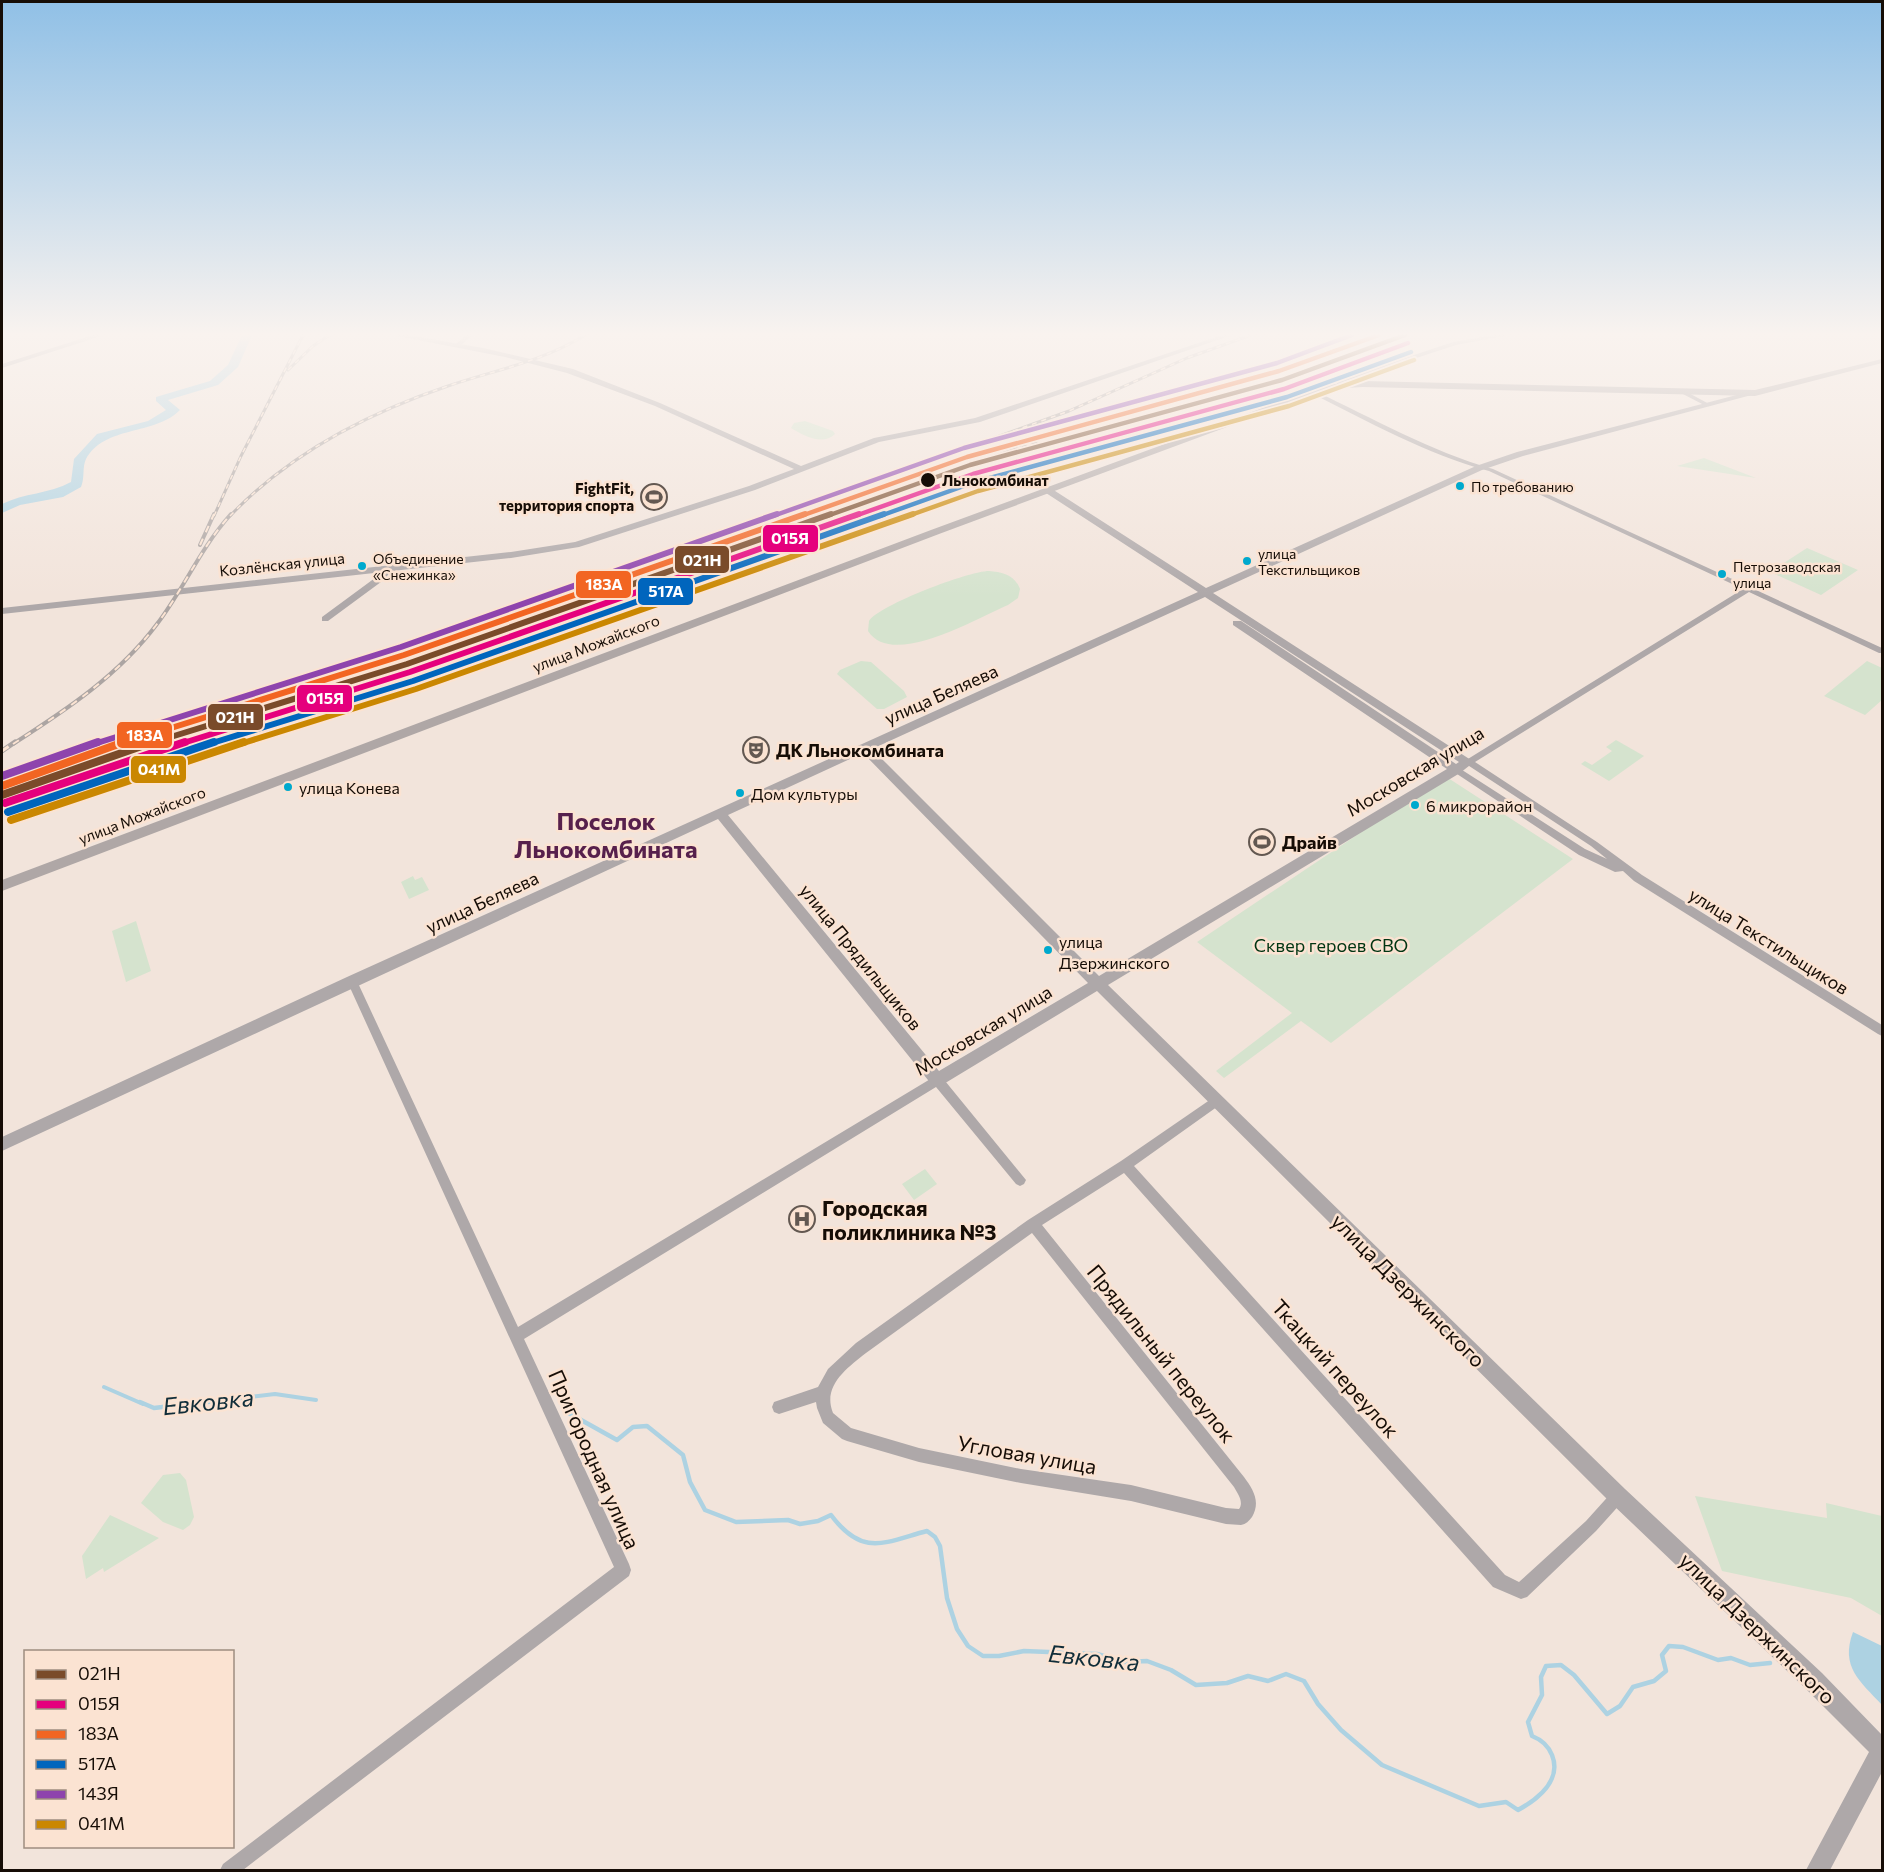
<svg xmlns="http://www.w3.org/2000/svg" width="1884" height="1872" font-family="Commissioner,sans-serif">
	<rect width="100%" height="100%" fill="#f2e4db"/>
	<path fill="#d5e3ce" d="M 805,421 L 833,431 L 835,434 C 823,446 804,436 791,428 L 794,423 Z
		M 1704,458 L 1756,478 L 1677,466 Z
		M 1807,548 L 1858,570 L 1821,595 L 1770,572 Z
		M 989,571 C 1002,572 1015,575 1020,589 L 1018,598 L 1008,605 C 977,618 892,669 868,631 L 869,621 C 879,605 969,571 989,571 Z
		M 861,661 L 871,662 L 904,691 L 907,697 L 884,709 L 877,709 L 837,674 L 840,670 Z
		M 1867,661 L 1882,668 L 1882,700 L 1865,715 L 1824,696 Z
		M 1616,740 L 1644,756 L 1609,781 L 1581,764 L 1585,761 L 1592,765 L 1612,751 L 1606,747 Z
		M 1445,776 L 1573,859 L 1331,1043 L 1301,1021 L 1224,1078 L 1216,1071 L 1292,1013 L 1197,942 Z
		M 413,876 L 415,880 L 422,877 L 429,890 L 409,899 L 401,882 Z
		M 136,921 L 151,971 L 126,982 L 112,931 Z
		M 925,1169 L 937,1184 L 914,1200 L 902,1184 Z
		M 180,1473 L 186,1480 L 194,1517 L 190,1525 L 183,1530 L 163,1522 L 141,1503 L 163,1475 Z
		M 1695,1496 L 1827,1518 L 1826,1503 L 1882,1516 L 1882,1616 L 1851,1598 L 1722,1571 Z
		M 110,1515 L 159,1538 L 104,1572 L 103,1568 L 86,1579 L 82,1556 Z"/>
	<path fill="#add2e2" d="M 1853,1632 L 1882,1646 L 1882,1705 C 1860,1681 1840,1667 1853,1632 Z"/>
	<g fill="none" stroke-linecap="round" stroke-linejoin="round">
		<path stroke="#add2e2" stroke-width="4" d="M 104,1387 L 143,1404
			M 193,1404 L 275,1394 L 316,1400"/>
		<path stroke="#add2e2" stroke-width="4.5" d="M 140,1402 L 154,1408 L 206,1402
			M 565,1411 L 617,1440 L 633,1427 L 647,1426 L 683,1455 L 690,1482 L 705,1510 L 736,1522 L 788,1520 L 800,1524 L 818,1521 L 831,1515 C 863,1558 885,1542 927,1531 L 935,1537 L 940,1546 L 947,1598 L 957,1629 L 968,1646 L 983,1656 L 999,1656 L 1024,1651 L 1097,1654 L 1125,1662 L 1147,1661 L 1171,1670 L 1196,1685 L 1227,1683 L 1248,1676 L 1268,1681 L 1286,1674 L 1304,1681 L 1318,1704 L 1341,1730 L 1382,1765 L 1479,1806 L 1506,1802 L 1518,1810 C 1538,1799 1562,1780 1552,1755 C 1548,1745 1542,1740 1532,1736 L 1528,1722 L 1542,1695 L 1541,1677 L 1546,1666 L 1561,1665 L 1574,1675 L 1607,1714 L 1620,1706 L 1633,1687 L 1654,1681 L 1666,1671 L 1662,1655 L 1669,1646 L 1683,1647 L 1718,1660 L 1731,1658 L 1750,1665 L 1770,1663"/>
		<path fill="#add2e2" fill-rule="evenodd" d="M 242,335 L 252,335 L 238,367 L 218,385 L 168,400 L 180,410 C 154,436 105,425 86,459 C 82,467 85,478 81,487 L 63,497 L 20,505 L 2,513 L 2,504 C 24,493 49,494 71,482 L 74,459 L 97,434 L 148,421 L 166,410 L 156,401 L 156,397 L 210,381 L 228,365 Z"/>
		<path fill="#aea8a9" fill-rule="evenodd" d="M 466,335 L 472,335 L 459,347 L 455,347 L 455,345 Z
			M 1495,335 L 1509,335 L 1456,345 L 1343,382 L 1341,386 L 1336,385 L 1339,380 L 1453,342 Z
			M 1311,391 L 1315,391 C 1374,419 1430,451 1493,469 L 1882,648 L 1882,653 L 1879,653 L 1749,592 L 1475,762 L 1597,842 L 1642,875 L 1882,1025 L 1882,1036 L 1878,1034 L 1634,881 L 1623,871 L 1615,872 L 1579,855 L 1451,770 L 1453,768 L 1459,768 L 1585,849 L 1607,859 L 1591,846 L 1463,762 L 1743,589 L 1489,471 C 1426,454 1369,422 1311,393 Z
			M 1681,391 L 1685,391 L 1711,405 L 1706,406 L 1681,393 Z
			M 385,567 L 392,569 L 385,579 L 328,621 L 322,621 L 322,617 L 379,575 Z
			M 352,977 L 356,978 L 357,981 L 518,1327 L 937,1075 L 941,1076 L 1026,1180 L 1024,1184 L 1020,1186 L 1016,1184 L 936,1087 L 524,1339 L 629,1564 L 631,1570 L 629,1576 L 243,1870 L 220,1870 L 223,1864 L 614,1567 L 347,981 L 348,978 Z
			M 1217,1095 L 1221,1096 L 1223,1100 L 1221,1104 L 1134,1166 L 1505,1575 L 1519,1582 L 1586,1521 L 1613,1491 L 1618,1488 L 1623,1491 L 1626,1496 L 1623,1501 L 1596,1531 L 1527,1597 L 1521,1599 L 1493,1587 L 1124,1173 L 1042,1225 L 1244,1477 C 1253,1489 1261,1502 1252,1517 C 1249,1521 1246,1524 1241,1525 C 1236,1525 1231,1524 1226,1524 L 1131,1501 L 1021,1483 L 919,1462 L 847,1441 L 842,1439 L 823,1423 L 817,1408 L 816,1402 L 779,1414 L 774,1412 L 772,1407 L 774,1402 L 818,1387 L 828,1369 L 856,1343 L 1028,1220 L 1121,1161 ZM 1032,1233 L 1234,1487 C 1238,1494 1244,1502 1239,1509 L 1226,1508 L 1131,1485 L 1021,1469 L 919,1448 L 851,1428 L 833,1413 C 822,1386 847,1368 866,1353 Z"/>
		<path fill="#aea8a9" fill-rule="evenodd" d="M 93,335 L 104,335 L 2,368 L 2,364 Z
			M 392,335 L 408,335 L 483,348 L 573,369 L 660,403 L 801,466 L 874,438 L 975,418 L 1222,335 L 1232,335 L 980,422 L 879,442 L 755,490 L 579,547 L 511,558 L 2,614 L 2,608 L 511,552 L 575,542 L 749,486 L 794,469 L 655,406 L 567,373 L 505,357 Z
			M 1752,391 L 1759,393 L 1523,456 L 1482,470 L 1213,593 L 1474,762 L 1460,773 L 1108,985 L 1625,1489 L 1822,1673 L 1882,1735 L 1882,1772 L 1830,1870 L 1806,1870 L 1869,1752 L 1806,1689 L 1611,1503 L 1097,991 L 942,1085 L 937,1087 L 932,1085 L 718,819 L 2,1151 L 2,1137 L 347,977 L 1198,592 L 1046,493 L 1046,489 L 1052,489 L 1206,588 L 1476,466 L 1517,452 ZM 1205,597 L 1459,762 L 1456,764 L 1241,621 L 1233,621 L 1233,625 L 1447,769 L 1099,976 L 872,749 ZM 863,753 L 1088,983 L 939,1071 L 728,815 Z"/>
		<path fill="#afa7a6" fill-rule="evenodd" d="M 1882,359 L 1882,363 L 1755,396 L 1363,387 L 1329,389 L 939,534 L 2,891 L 2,880 L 931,530 L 1325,385 L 1363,381 L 1755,390 Z"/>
		<defs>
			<path id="rail-far2" d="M 288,370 L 313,346 L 330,335
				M 970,465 L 1036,442
				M 214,516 L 241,456 L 303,335
				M 230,516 C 289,454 368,413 448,386 C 495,370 542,362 585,335
				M 778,516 L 1069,411 L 1187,358 L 1251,335"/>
			<path id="rail-far1" d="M 200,545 L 214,514
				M 13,744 C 66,710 119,675 157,624 C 185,587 199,550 231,514
				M 120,744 L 782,514"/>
			<path id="rail" d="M 2,751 L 15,742
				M 2,785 L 124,742"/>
		</defs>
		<use href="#rail-far2" stroke="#aca5a3" stroke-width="3"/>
		<use href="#rail-far1" stroke="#aca5a3" stroke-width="4"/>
		<use href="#rail" stroke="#aca5a3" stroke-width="5"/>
		<use href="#rail-far2" stroke="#fbe3d2" stroke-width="1.5" stroke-dasharray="5" stroke-linecap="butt"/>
		<use href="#rail-far1" stroke="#fbe3d2" stroke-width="2" stroke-dasharray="7" stroke-linecap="butt"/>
		<use href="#rail" stroke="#fbe3d2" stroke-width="3" stroke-dasharray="8" stroke-linecap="butt"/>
		<defs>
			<path id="rail-1-far2" d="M 827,516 L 970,465 L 1282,380 L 1405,335"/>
			<path id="rail-1-far1" d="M 148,744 L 407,664 L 831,514"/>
			<path id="rail-1" d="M 2,795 L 153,742"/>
			<path id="rail-2-far2" d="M 855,516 L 973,474 L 1284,389 L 1408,343"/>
			<path id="rail-2-far1" d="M 180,744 L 410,672 L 859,514"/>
			<path id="rail-2" d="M 5,803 L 185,742"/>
			<path id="rail-3-far2" d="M 801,516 L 967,457 L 1279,371 L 1379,335"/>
			<path id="rail-3-far1" d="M 120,744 L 404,655 L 805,514"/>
			<path id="rail-3" d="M 2,786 L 124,742"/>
			<path id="rail-4-far2" d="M 880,516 L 975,482 L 1287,397 L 1411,352"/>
			<path id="rail-4-far1" d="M 209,744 L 413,681 L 884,514"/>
			<path id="rail-4" d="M 8,812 L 214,742"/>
			<path id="rail-5-far2" d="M 773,516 L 964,448 L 1277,363 L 1352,335"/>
			<path id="rail-5-far1" d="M 94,744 L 401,647 L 777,514"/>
			<path id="rail-5" d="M 2,776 L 98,742"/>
			<path id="rail-6-far2" d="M 908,516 L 978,491 L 1289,406 L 1414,360"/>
			<path id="rail-6-far1" d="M 240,744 L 416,689 L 913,514"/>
			<path id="rail-6" d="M 11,820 L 244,742"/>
		</defs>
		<use href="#rail-1-far2" stroke="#fbe3d2" stroke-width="8"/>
		<use href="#rail-1-far1" stroke="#fbe3d2" stroke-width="10"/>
		<use href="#rail-1" stroke="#fbe3d2" stroke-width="12"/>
		<use href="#rail-2-far2" stroke="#fbe3d2" stroke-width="8"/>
		<use href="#rail-2-far1" stroke="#fbe3d2" stroke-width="10"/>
		<use href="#rail-2" stroke="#fbe3d2" stroke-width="12"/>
		<use href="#rail-3-far2" stroke="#fbe3d2" stroke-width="8"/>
		<use href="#rail-3-far1" stroke="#fbe3d2" stroke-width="10"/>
		<use href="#rail-3" stroke="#fbe3d2" stroke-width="12"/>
		<use href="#rail-4-far2" stroke="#fbe3d2" stroke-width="8"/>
		<use href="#rail-4-far1" stroke="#fbe3d2" stroke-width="10"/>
		<use href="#rail-4" stroke="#fbe3d2" stroke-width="12"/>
		<use href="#rail-5-far2" stroke="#fbe3d2" stroke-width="8"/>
		<use href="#rail-5-far1" stroke="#fbe3d2" stroke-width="10"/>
		<use href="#rail-5" stroke="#fbe3d2" stroke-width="12"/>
		<use href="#rail-6-far2" stroke="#fbe3d2" stroke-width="8"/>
		<use href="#rail-6-far1" stroke="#fbe3d2" stroke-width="10"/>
		<use href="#rail-6" stroke="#fbe3d2" stroke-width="12"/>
		<use href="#rail-1-far2" stroke="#7a4b2a" stroke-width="4.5"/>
		<use href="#rail-1-far1" stroke="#7a4b2a" stroke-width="6"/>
		<use href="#rail-1" stroke="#7a4b2a" stroke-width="8"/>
		<use href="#rail-2-far2" stroke="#e5007d" stroke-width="4.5"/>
		<use href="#rail-2-far1" stroke="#e5007d" stroke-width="6"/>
		<use href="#rail-2" stroke="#e5007d" stroke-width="8"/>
		<use href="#rail-3-far2" stroke="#f26522" stroke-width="4.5"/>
		<use href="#rail-3-far1" stroke="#f26522" stroke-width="6"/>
		<use href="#rail-3" stroke="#f26522" stroke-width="8"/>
		<use href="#rail-4-far2" stroke="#0065bd" stroke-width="4.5"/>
		<use href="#rail-4-far1" stroke="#0065bd" stroke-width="6"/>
		<use href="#rail-4" stroke="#0065bd" stroke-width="8"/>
		<use href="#rail-5-far2" stroke="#8e44ad" stroke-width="4.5"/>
		<use href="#rail-5-far1" stroke="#8e44ad" stroke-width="6"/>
		<use href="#rail-5" stroke="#8e44ad" stroke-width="8"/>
		<use href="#rail-6-far2" stroke="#ca8701" stroke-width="4.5"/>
		<use href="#rail-6-far1" stroke="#ca8701" stroke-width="6"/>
		<use href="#rail-6" stroke="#ca8701" stroke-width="8"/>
	</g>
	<linearGradient id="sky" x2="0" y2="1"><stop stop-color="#90c0e6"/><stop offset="0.56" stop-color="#f9f3ef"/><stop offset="1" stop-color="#f9f3ef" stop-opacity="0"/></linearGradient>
	<rect width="1884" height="597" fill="url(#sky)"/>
	<defs>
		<symbol id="stadium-ring" viewBox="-11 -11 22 22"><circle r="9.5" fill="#fbe3d2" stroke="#635851" stroke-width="1.5"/><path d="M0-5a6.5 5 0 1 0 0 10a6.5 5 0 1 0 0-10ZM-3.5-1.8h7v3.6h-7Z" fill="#635851"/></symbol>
		<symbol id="theatre-ring" viewBox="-11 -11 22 22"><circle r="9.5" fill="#fbe3d2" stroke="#635851" stroke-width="1.5"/><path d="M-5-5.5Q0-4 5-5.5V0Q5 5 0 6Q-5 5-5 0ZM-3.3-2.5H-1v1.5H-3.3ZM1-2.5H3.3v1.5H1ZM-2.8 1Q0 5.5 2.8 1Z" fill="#635851"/></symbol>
		<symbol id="hospital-ring" viewBox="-11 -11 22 22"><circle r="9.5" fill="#fbe3d2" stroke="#635851" stroke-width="1.5"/><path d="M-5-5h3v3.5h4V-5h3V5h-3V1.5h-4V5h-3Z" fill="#635851"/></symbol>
	</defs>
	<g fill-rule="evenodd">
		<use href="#stadium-ring" x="639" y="482" width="30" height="30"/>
		<use href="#theatre-ring" x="741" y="735" width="30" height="30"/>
		<use href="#stadium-ring" x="1247" y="827" width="30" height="30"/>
		<use href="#hospital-ring" x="787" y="1204" width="30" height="30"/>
	</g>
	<circle fill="#160d06" stroke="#fbe3d2" stroke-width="2" cx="928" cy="480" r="8"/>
	<g fill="#00a9ce" stroke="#fbe3d2" stroke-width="2">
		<circle cx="1460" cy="486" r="5"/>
		<circle cx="1247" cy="561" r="5"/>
		<circle cx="362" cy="566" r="5"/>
		<circle cx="1722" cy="574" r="5"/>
		<circle cx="288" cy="787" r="5"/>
		<circle cx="740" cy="793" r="5"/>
		<circle cx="1415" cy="805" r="5"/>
		<circle cx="1048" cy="950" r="5"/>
	</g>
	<g text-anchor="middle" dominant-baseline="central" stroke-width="5" stroke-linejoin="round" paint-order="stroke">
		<g font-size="14" fill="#160d06" stroke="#fbe3d2" text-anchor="start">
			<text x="1471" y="486">По требованию</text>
			<text x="1258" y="553">улица<tspan x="1258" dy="16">Текстильщиков</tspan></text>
			<text x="373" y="558">Объединение<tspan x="373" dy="16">«Снежинка»</tspan></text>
			<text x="1733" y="566">Петрозаводская<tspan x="1733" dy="16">улица</tspan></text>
		</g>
		<g font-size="15" font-weight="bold" fill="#160d06" stroke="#fbe3d2" text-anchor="start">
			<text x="942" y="480">Льнокомбинат</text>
		</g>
		<g font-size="15" font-weight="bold" fill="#160d06" stroke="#fbe3d2" text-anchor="end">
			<text x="634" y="488">FightFit,<tspan x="634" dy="17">территория спорта</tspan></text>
		</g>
		<g font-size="15" fill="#160d06" stroke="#fbe3d2">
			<text transform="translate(282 564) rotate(-6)">Козлёнская улица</text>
			<text transform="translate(596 643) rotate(-21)">улица Можайского</text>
			<text transform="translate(142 815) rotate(-21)">улица Можайского</text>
		</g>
		<g font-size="16" fill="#160d06" stroke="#fbe3d2" text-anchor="start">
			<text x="299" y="787">улица Конева</text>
			<text x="751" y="793">Дом культуры</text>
			<text x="1426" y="805">6 микрорайон</text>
			<text x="1059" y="941">улица<tspan x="1059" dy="21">Дзержинского</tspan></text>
		</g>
		<g font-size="18" fill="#160d06" stroke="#fbe3d2">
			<text transform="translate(941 694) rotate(-24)">улица Беляева</text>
			<text transform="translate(1415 771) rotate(-31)">Московская улица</text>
			<text transform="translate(482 902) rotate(-25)">улица Беляева</text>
			<text transform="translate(1769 941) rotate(32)">улица Текстильщиков</text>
			<text transform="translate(861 957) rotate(51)">улица Прядильщиков</text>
			<text transform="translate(983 1030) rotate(-31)">Московская улица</text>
		</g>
		<g font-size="18" font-weight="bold" fill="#160d06" stroke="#fbe3d2" text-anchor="start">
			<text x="776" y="750">ДК Льнокомбината</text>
			<text x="1282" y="842">Драйв</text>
		</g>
		<g font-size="18" fill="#003512" stroke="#fbe3d2">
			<text x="1331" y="945">Сквер героев СВО</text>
		</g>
		<g font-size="21" font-weight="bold" fill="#160d06" stroke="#fbe3d2" text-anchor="start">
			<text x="822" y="1207">Городская<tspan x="822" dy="24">поликлиника №3</tspan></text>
		</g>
		<g font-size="21" fill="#160d06" stroke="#fbe3d2">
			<text transform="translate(1409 1290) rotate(45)">улица Дзержинского</text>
			<text transform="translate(1162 1353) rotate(51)">Прядильный переулок</text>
			<text transform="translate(1336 1368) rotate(48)">Ткацкий переулок</text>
			<text transform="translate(1027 1454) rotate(10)">Угловая улица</text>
			<text transform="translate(595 1459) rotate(66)">Пригородная улица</text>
			<text transform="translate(1758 1628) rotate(44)">улица Дзержинского</text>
		</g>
		<g font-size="24" font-weight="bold" fill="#57204c" stroke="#fbe3d2">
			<text x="606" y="820">Поселок<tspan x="606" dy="28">Льнокомбината</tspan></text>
		</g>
		<g font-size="24" font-style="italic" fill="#102d39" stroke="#fbe3d2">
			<text transform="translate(208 1401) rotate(-6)">Евковка</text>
			<text transform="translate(1094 1657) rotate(6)">Евковка</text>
		</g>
	</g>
	<g stroke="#fbe3d2" stroke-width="2">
		<rect x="762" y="524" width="57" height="29" rx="6" fill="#e5007d"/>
		<rect x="674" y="545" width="56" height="29" rx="6" fill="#7a4b2a"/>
		<rect x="575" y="570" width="57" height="29" rx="6" fill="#f26522"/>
		<rect x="637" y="577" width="57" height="29" rx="6" fill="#0065bd"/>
		<rect x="296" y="684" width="57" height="29" rx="6" fill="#e5007d"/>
		<rect x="207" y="703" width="57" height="28" rx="6" fill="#7a4b2a"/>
		<rect x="116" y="721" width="57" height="28" rx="6" fill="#f26522"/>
		<rect x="130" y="755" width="57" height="29" rx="6" fill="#ca8701"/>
	</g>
	<g font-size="16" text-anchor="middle" font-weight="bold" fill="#fff">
		<text x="790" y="544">015Я</text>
		<text x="702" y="566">021Н</text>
		<text x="604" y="590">183А</text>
		<text x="666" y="597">517А</text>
		<text x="325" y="704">015Я</text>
		<text x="235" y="723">021Н</text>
		<text x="145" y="741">183А</text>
		<text x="159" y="775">041М</text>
	</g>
	<rect width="1884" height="1872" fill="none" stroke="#160d06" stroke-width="6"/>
	<rect x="24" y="1650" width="210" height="198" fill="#fbe3d2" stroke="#9f8d80" stroke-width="1.5"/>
	<rect x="36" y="1670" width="30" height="9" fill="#7a4b2a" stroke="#9f8d80" stroke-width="1.5"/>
	<text x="78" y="1680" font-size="18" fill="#160d06">021Н</text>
	<rect x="36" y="1700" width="30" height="9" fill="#e5007d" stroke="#9f8d80" stroke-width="1.5"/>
	<text x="78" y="1710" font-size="18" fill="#160d06">015Я</text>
	<rect x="36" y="1730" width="30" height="9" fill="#f26522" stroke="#9f8d80" stroke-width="1.5"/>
	<text x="78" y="1740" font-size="18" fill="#160d06">183А</text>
	<rect x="36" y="1760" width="30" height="9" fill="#0065bd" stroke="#9f8d80" stroke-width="1.5"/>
	<text x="78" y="1770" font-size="18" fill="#160d06">517А</text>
	<rect x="36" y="1790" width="30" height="9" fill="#8e44ad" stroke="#9f8d80" stroke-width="1.5"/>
	<text x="78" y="1800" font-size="18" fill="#160d06">143Я</text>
	<rect x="36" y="1820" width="30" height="9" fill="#ca8701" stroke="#9f8d80" stroke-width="1.5"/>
	<text x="78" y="1830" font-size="18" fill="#160d06">041М</text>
</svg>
